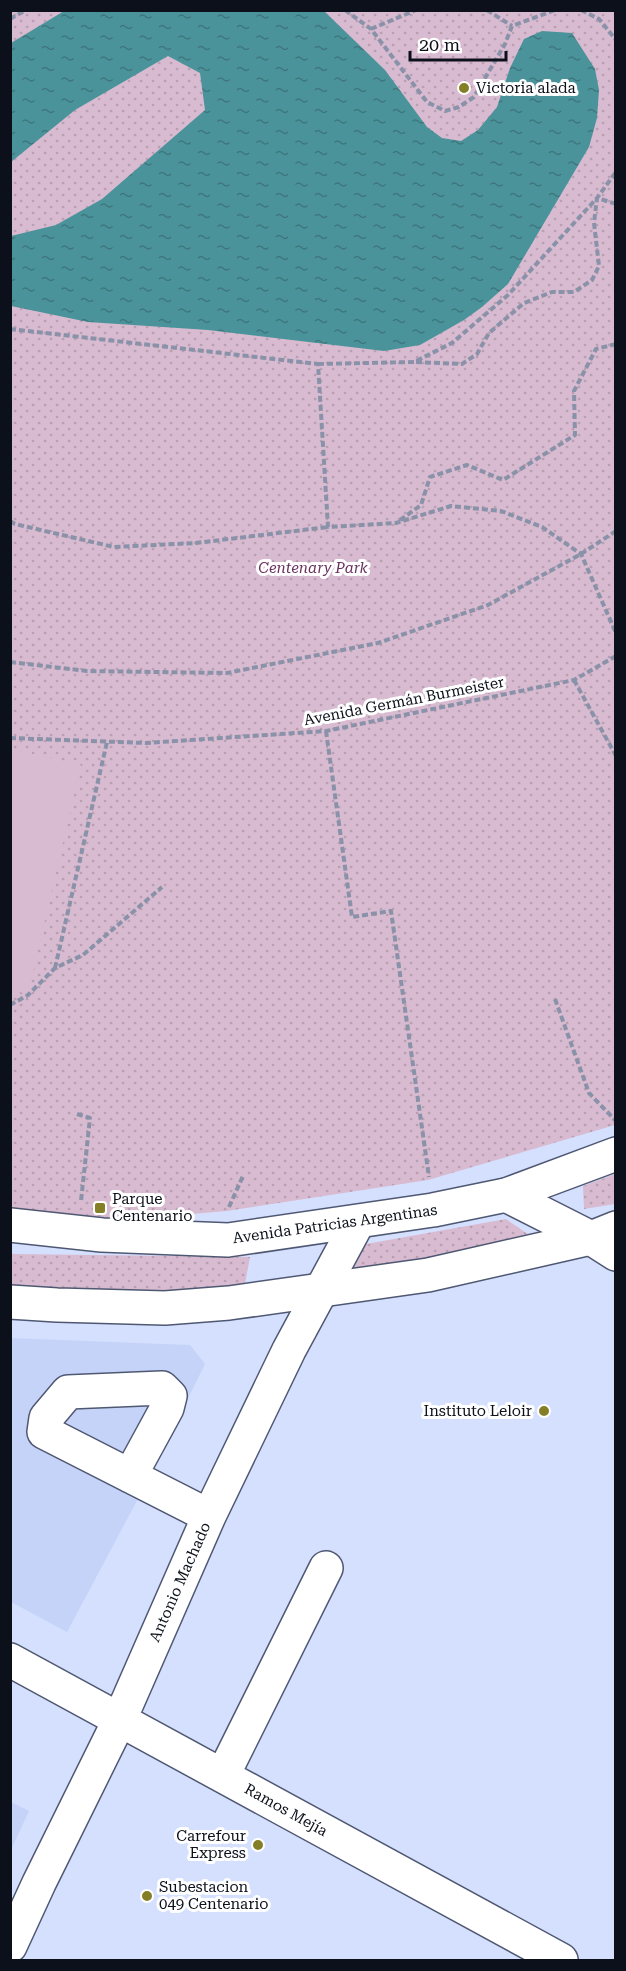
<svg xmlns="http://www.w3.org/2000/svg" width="626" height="1971" font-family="'Roboto Serif',serif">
	<defs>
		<pattern id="green-dots" width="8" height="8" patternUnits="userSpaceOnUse" patternTransform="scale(1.5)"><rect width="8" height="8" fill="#d8bbd0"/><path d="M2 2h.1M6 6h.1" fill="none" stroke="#b8a0b2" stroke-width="1.8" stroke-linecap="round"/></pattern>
		<pattern id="water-ripples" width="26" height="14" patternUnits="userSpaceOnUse" patternTransform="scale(1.5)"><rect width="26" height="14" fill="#4b939a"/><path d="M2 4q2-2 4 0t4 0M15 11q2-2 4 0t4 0" fill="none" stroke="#3d777d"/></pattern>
	</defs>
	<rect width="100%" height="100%" fill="#d5e0fe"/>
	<path fill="#c6d3f8" d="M 10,1338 L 190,1345 L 205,1364 L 140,1495 L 67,1632 L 11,1602 Z
		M 11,1802 L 29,1811 L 11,1850 Z"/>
	<path fill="url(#green-dots)" d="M 11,11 L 615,11 L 615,1125 L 428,1180 L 227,1211 L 97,1222 L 11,1211 Z
		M 615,1174 L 615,1204 L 584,1209 L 583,1186 Z
		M 506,1219 L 535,1239 L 344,1287 L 366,1244 Z
		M 10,1253 L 14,1254 L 250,1257 L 244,1289 L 20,1292 L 11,1290 Z"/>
	<path fill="#d8bbd0" d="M 11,749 L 81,765 L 28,994 L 11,990 Z"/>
	<path fill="url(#water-ripples)" d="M 64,11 L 324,11 L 385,70 L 427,127 L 442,138 L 461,141 L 478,130 L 497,107 L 510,68 L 524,39 L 542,31 L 572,33 L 595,69 L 599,90 L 597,118 L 589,147 L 508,284 L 482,307 L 464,320 L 420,345 L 384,351 L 208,330 L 88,322 L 11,306 L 11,236 L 56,225 L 102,199 L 205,110 L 200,73 L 168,56 L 75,110 L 11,162 L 11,43 Z"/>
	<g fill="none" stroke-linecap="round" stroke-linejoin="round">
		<defs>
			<path id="minor" d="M 506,1195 L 591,1238 L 616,1254
				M 130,1476 L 167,1408 L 170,1396 L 162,1388 L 68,1392 L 46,1418 L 44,1432 L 209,1516
				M 10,1660 L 561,1960
				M 223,1775 L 326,1568
				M 10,1946 L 39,1883 L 120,1719 L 209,1516 L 289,1350 L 358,1222"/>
			<path id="major" d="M 10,1225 L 102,1235 L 228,1240 L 433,1210 L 506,1195 L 616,1154
				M 10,1302 L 57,1305 L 165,1308 L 229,1303 L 428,1275 L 591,1238 L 616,1228"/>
		</defs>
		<use href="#minor" stroke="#4f5872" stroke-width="36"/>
		<use href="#major" stroke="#4f5872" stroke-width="36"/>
		<path stroke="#8992a8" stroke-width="4" stroke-dasharray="6 3" stroke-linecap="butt" d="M 345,10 L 371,29 L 427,102 L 445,111 L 459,107 L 474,97 L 505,44 L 512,26 L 555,10
			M 487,10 L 512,26
			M 581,10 L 599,19 L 616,40
			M 10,19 L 26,10
			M 371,29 L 416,10
			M 10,329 L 318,364 L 328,527 L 396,523 L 451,506 L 501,511 L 542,527 L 581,554 L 616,633
			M 416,362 L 462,364 L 477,354 L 489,333 L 524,303 L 552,292 L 574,292 L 592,280 L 599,266 L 594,223 L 597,198 L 616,204
			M 318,364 L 414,362 L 452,343 L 508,295 L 597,198 L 616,172
			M 400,520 L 421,505 L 430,477 L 467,465 L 503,480 L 575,435 L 574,391 L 596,349 L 616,344
			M 10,521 L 15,524 L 114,547 L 196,543 L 328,527
			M 10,662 L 87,671 L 227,673 L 378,643 L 488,605 L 581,554 L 616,531
			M 574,680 L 616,756
			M 326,731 L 352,917 L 391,911 L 429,1177
			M 10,738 L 146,743 L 326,731 L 574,680 L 616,656
			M 55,968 L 107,742
			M 555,999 L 589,1093 L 616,1121
			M 10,1005 L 28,995 L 55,968 L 83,955 L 162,887
			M 77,1114 L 90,1118 L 81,1201
			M 229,1207 L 243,1176"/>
		<use href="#minor" stroke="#fff" stroke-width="33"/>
		<use href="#major" stroke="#fff" stroke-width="33"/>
	</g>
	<g fill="#847f26" stroke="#fff" stroke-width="2">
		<circle cx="464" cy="88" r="6"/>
		<rect x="94" y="1202" width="12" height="12" rx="3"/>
		<circle cx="544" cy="1411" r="6"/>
		<circle cx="258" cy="1845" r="6"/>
		<circle cx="147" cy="1896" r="6"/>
	</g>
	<g text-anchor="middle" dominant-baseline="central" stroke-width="6" stroke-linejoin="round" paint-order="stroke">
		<g font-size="15" fill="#0c101a" stroke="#fff" text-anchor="start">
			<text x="476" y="88">Victoria alada</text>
			<text x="112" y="1199">Parque<tspan x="112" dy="17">Centenario</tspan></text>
			<text x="532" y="1411" text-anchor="end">Instituto Leloir</text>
			<text x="246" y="1836" text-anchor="end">Carrefour<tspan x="246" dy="17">Express</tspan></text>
			<text x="159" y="1887">Subestacion<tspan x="159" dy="17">049 Centenario</tspan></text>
		</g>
		<g font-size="15" font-style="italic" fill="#69315f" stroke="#fff">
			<text x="313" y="568">Centenary Park</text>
		</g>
		<g font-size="15" fill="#0c101a" stroke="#fff">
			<text transform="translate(404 701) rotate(-11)">Avenida Germán Burmeister</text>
			<text transform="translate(335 1224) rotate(-8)">Avenida Patricias Argentinas</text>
			<text transform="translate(180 1582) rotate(-66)">Antonio Machado</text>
			<text transform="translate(286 1810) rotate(29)">Ramos Mejía</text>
		</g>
	</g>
	<rect width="626" height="1971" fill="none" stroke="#0c101a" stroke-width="24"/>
	<path d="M410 51v9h96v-9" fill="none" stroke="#0c101a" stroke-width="3"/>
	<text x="419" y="51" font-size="18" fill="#0c101a" stroke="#ffffff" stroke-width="4.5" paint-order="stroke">20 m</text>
</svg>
